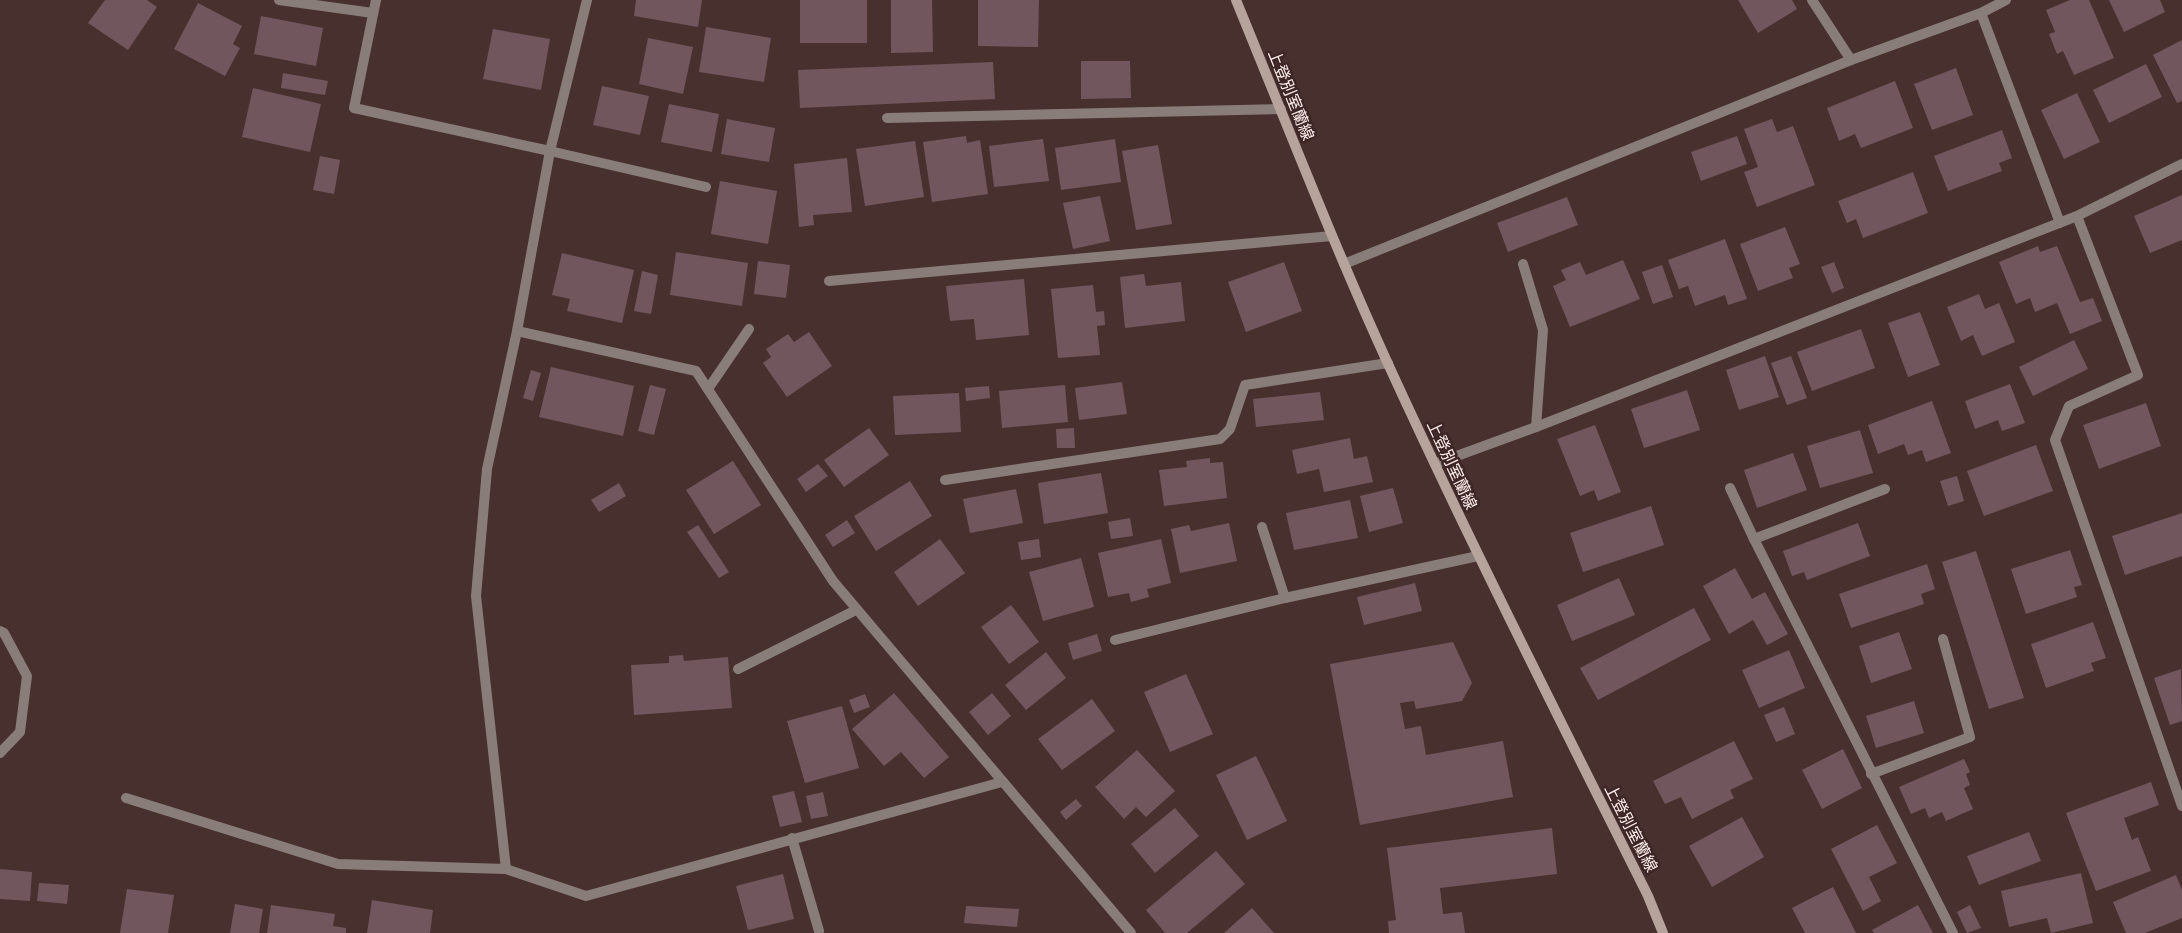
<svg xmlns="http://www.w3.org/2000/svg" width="2182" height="933" font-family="Raleway,'Noto Sans JP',sans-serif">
	<rect width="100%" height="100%" fill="#48302f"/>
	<path fill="#71575d" d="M 105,0 L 147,0 L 157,7 L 128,50 L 88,23 Z
		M 636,0 L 702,0 L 698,27 L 634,16 Z
		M 800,0 L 867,0 L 867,43 L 800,43 Z
		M 891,0 L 932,0 L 933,52 L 891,53 Z
		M 978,0 L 1039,0 L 1038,47 L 978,46 Z
		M 1738,0 L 1792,0 L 1797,9 L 1758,33 Z
		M 2070,0 L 2089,0 L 2114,58 L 2074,75 L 2063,51 L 2057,54 L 2049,34 L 2055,32 L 2046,10 Z
		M 2109,0 L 2160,0 L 2165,12 L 2124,32 Z
		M 198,3 L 242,26 L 233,44 L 240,48 L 225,76 L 174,49 Z
		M 261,16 L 323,28 L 316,66 L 254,54 Z
		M 706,27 L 771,38 L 764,82 L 699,72 Z
		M 493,29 L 550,39 L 541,90 L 483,79 Z
		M 648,38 L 693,47 L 683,94 L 639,84 Z
		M 2182,40 L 2182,101 L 2177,103 L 2153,55 Z
		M 1081,61 L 1130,61 L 1131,98 L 1081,99 Z
		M 993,62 L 995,99 L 800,108 L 798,70 Z
		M 2146,64 L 2162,97 L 2109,123 L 2093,90 Z
		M 1956,68 L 1973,115 L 1932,130 L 1914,84 Z
		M 283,73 L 328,81 L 325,95 L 281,88 Z
		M 1895,81 L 1913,128 L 1861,148 L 1855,134 L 1839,141 L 1827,108 Z
		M 602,86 L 649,96 L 640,135 L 593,125 Z
		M 253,88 L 321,104 L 310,152 L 242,137 Z
		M 2077,93 L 2100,142 L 2064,159 L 2041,110 Z
		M 669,104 L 719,114 L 712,152 L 661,142 Z
		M 727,119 L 775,128 L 769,162 L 721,154 Z
		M 1772,119 L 1777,132 L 1793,126 L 1815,185 L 1757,207 L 1744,172 L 1758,167 L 1744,129 Z
		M 2002,130 L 2012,158 L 1999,163 L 2002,171 L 1948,191 L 1934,156 Z
		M 966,136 L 967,143 L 980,140 L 988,194 L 932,202 L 923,142 Z
		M 1737,136 L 1747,164 L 1701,181 L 1691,152 Z
		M 1043,139 L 1049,181 L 994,187 L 989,146 Z
		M 1115,139 L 1121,182 L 1061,190 L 1055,148 Z
		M 915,141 L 924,197 L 865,206 L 856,149 Z
		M 1158,145 L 1172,224 L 1136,230 L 1122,151 Z
		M 320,156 L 340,160 L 334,194 L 313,190 Z
		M 847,158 L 852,212 L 813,215 L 814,225 L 799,227 L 794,164 Z
		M 1913,172 L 1928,213 L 1863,238 L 1856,219 L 1847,223 L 1838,201 Z
		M 720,181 L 777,191 L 768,244 L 711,234 Z
		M 2182,195 L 2182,240 L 2150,253 L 2134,216 Z
		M 1100,196 L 1110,241 L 1073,249 L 1063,203 Z
		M 1567,197 L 1578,225 L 1508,252 L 1497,223 Z
		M 1785,227 L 1800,264 L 1789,268 L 1793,278 L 1758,291 L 1740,244 Z
		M 1725,239 L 1747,299 L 1728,305 L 1725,295 L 1695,306 L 1688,286 L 1679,289 L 1668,260 Z
		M 2038,246 L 2040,252 L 2057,246 L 2080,302 L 2093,298 L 2102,321 L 2070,334 L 2057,303 L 2035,312 L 2030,298 L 2016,304 L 1999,262 Z
		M 676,252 L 748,263 L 742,306 L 670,295 Z
		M 562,253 L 634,270 L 622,323 L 567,311 L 570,299 L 552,295 Z
		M 1623,260 L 1640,299 L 1570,327 L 1553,286 L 1566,280 L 1561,270 L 1580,262 L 1586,275 Z
		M 758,261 L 790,265 L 786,298 L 754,294 Z
		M 1284,262 L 1302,311 L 1246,332 L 1228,282 Z
		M 1834,262 L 1844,288 L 1832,293 L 1821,267 Z
		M 1662,265 L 1673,297 L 1653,304 L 1642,272 Z
		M 642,271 L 658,275 L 651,314 L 634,311 Z
		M 1144,274 L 1146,286 L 1181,282 L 1185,321 L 1125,328 L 1120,277 Z
		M 1024,279 L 1029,335 L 976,340 L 974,319 L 950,321 L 946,286 Z
		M 1093,285 L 1096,312 L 1104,311 L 1105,325 L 1097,326 L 1100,355 L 1058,358 L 1051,289 Z
		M 1979,294 L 1985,309 L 1999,303 L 2015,342 L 1982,356 L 1973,335 L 1961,341 L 1947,307 Z
		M 1920,312 L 1940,365 L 1908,377 L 1888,323 Z
		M 1861,329 L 1875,368 L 1812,391 L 1797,352 Z
		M 809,332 L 832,366 L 787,397 L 763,363 L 771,357 L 766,349 L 788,334 L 794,342 Z
		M 2074,340 L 2088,369 L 2033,396 L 2019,367 Z
		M 1765,356 L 1779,397 L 1739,410 L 1726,370 Z
		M 1791,356 L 1807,398 L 1787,405 L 1771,363 Z
		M 551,367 L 634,386 L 623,436 L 539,417 Z
		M 531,370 L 541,373 L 533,401 L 523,398 Z
		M 1122,382 L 1127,414 L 1079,420 L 1075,388 Z
		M 2010,384 L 2025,423 L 2002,431 L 1998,420 L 1975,429 L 1965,401 Z
		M 650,385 L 666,389 L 654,435 L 638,431 Z
		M 1065,385 L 1068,422 L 1002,428 L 999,391 Z
		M 989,386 L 990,398 L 966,401 L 965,388 Z
		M 1687,390 L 1700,430 L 1644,448 L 1631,409 Z
		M 1320,392 L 1324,420 L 1256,427 L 1253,399 Z
		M 959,393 L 961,432 L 895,435 L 893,396 Z
		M 1932,401 L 1951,453 L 1926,462 L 1922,450 L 1908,455 L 1904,444 L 1878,454 L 1868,425 Z
		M 2146,403 L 2161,446 L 2099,469 L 2083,425 Z
		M 1595,425 L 1621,492 L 1598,501 L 1594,490 L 1580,496 L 1557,439 Z
		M 869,428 L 889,455 L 844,487 L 824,460 Z
		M 1074,428 L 1075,448 L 1057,448 L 1056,429 Z
		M 1860,430 L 1873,473 L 1820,488 L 1807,446 Z
		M 1350,438 L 1354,459 L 1367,456 L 1373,482 L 1324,492 L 1319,469 L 1297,474 L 1292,450 Z
		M 2036,445 L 2053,491 L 1984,516 L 1967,471 Z
		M 1793,453 L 1807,490 L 1757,508 L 1744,470 Z
		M 1210,458 L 1210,463 L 1223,462 L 1227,498 L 1164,506 L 1159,470 L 1187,467 L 1186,461 Z
		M 733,461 L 761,505 L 714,534 L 686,490 Z
		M 818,464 L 828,476 L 806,492 L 797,479 Z
		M 1101,473 L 1108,513 L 1044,524 L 1038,483 Z
		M 1957,476 L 1964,501 L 1948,506 L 1940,481 Z
		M 910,481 L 932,516 L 876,551 L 854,516 Z
		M 619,483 L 626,496 L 599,512 L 591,500 Z
		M 1393,488 L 1403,523 L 1369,532 L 1360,496 Z
		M 1016,489 L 1023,523 L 970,533 L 963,499 Z
		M 1350,500 L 1358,538 L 1294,550 L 1286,513 Z
		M 1651,506 L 1664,545 L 1583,572 L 1570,533 Z
		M 2182,513 L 2182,556 L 2125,575 L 2112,536 Z
		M 1130,518 L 1133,536 L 1111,539 L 1108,522 Z
		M 847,520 L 855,533 L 833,547 L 825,535 Z
		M 1229,523 L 1237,561 L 1180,573 L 1171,529 L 1189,525 L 1191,531 Z
		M 1858,523 L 1870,556 L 1807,580 L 1804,572 L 1792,576 L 1783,551 Z
		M 698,525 L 729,572 L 719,578 L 687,532 Z
		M 940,539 L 965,573 L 918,606 L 894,572 Z
		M 1039,539 L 1041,557 L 1021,560 L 1018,542 Z
		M 1161,539 L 1171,583 L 1147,589 L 1149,597 L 1131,602 L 1129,593 L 1108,597 L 1098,553 Z
		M 2070,550 L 2082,585 L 2074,587 L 2077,597 L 2026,614 L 2011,569 Z
		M 1976,551 L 2024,698 L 1989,709 L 1942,562 Z
		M 1081,558 L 1094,607 L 1043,621 L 1029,572 Z
		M 1927,564 L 1935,589 L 1921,594 L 1924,604 L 1851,628 L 1839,594 Z
		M 1735,568 L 1752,599 L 1765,592 L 1788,634 L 1767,645 L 1753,620 L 1729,634 L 1703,586 Z
		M 1619,578 L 1635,615 L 1572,641 L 1557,605 Z
		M 1415,583 L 1422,611 L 1364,625 L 1357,597 Z
		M 1011,605 L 1039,642 L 1009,664 L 981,627 Z
		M 1694,608 L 1711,640 L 1598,700 L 1580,668 Z
		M 2093,622 L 2106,658 L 2091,663 L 2094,671 L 2046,688 L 2031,644 Z
		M 1899,632 L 1912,669 L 1871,683 L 1859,646 Z
		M 1097,634 L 1102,651 L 1073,660 L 1068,643 Z
		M 1453,642 L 1472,683 L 1462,701 L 1416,709 L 1414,701 L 1400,703 L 1405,729 L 1421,726 L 1426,755 L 1503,741 L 1513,797 L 1360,825 L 1330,664 Z
		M 1789,650 L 1805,688 L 1759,708 L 1742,670 Z
		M 1046,652 L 1066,678 L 1026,710 L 1005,685 Z
		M 683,655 L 684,661 L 728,657 L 732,708 L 634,715 L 631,665 L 669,663 L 669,656 Z
		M 2181,669 L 2182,721 L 2170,725 L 2154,678 Z
		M 1186,674 L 1213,734 L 1170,752 L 1144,692 Z
		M 894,693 L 949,757 L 924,778 L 901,752 L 884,766 L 852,729 Z
		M 992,693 L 1011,716 L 988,735 L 969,712 Z
		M 865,694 L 870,707 L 854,713 L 849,700 Z
		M 1092,699 L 1115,731 L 1062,770 L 1038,739 Z
		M 1914,701 L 1924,733 L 1876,748 L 1866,716 Z
		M 842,706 L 859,768 L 805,783 L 787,721 Z
		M 1784,707 L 1795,734 L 1776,742 L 1764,715 Z
		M 1734,741 L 1753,779 L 1730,790 L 1734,798 L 1692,819 L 1681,797 L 1665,804 L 1653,781 Z
		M 1843,749 L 1862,788 L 1822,809 L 1802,770 Z
		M 1137,750 L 1175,791 L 1146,817 L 1136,807 L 1124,819 L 1095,787 Z
		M 1256,756 L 1287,821 L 1247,840 L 1216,775 Z
		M 1964,759 L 1970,772 L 1966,774 L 1970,785 L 1964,788 L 1973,809 L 1946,821 L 1942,812 L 1929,818 L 1925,808 L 1911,814 L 1899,787 Z
		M 2151,782 L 2159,805 L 2124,818 L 2132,840 L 2138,837 L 2151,871 L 2096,891 L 2066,813 Z
		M 794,791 L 802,822 L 780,827 L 772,796 Z
		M 823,792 L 828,816 L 811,819 L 806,796 Z
		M 1076,799 L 1082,806 L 1066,820 L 1060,812 Z
		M 1175,808 L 1199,836 L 1155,873 L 1131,844 Z
		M 1742,817 L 1764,857 L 1712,887 L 1689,846 Z
		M 1877,825 L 1897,863 L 1869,877 L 1881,901 L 1863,911 L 1831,849 Z
		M 1552,828 L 1557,874 L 1440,888 L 1443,914 L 1462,912 L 1465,933 L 1389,933 L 1388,921 L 1396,920 L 1387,848 Z
		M 2029,832 L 2041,861 L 1979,885 L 1967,856 Z
		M 1216,851 L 1245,884 L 1187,933 L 1165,933 L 1146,910 Z
		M 0,869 L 32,872 L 30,901 L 0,899 Z
		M 2081,873 L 2093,923 L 2051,933 L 2047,918 L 2009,927 L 2001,891 Z
		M 783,874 L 794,919 L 748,930 L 736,886 Z
		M 2176,875 L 2182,890 L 2182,918 L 2145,933 L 2126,933 L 2113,902 Z
		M 39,883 L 69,885 L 67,904 L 37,901 Z
		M 1833,887 L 1856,933 L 1805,933 L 1792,908 Z
		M 127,889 L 174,895 L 168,933 L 120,933 Z
		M 372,900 L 433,910 L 430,933 L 367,933 Z
		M 235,904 L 263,909 L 259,933 L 230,933 Z
		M 271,905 L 335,914 L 333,926 L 346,928 L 346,933 L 267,933 Z
		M 1918,905 L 1933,933 L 1874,933 L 1872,930 Z
		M 1970,905 L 1981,928 L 1967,933 L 1957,912 Z
		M 966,906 L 1019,909 L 1017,927 L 964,923 Z
		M 1252,908 L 1274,933 L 1224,933 Z"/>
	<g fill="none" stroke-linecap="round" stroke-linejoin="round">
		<path stroke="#887d78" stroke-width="10" d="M 1812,0 L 1851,60
			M 887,118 L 1281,109
			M 550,151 L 706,187
			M 1523,264 L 1543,330 L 1536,427
			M 708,389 L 749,329
			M 1730,488 L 1754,539
			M 1262,527 L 1285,598
			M 0,631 L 4,633 L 27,676 L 20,732 L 0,753
			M 1871,774 L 1970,737 L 1943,639
			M 126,798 L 338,864 L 506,869 L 586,896 L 1002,782
			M 792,838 L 819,931
			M 506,869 L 476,596 L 487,469 L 517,331"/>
		<path stroke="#887d78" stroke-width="10" d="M 279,0 L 373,13
			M 376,0 L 354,108 L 550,151
			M 587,0 L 550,151 L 517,331 L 696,371 L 833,581 L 1131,933
			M 1981,13 L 2060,223
			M 2077,216 L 2138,375 L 2069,406 L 2055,440 L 2182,806
			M 1344,264 L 1851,60 L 1981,13 L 2006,0
			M 829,281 L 1332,236
			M 1435,464 L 1536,427 L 2077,216 L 2182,164
			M 945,480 L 1220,439 L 1230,429 L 1245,385 L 1388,363
			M 1885,489 L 1754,539 L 1953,933
			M 1115,640 L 1285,598 L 1478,556
			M 738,669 L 856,610"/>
		<path stroke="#b6a39c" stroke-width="10" d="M 1236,0 C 1286,122 1334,246 1389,366 C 1471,545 1560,720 1648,896 L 1663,933"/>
	</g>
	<g text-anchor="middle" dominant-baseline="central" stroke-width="5" stroke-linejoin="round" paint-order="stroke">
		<g font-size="16" fill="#ffefee" stroke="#3d2625">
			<text transform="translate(1291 95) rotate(68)">上登別室蘭線</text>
			<text transform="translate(1452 465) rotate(65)">上登別室蘭線</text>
			<text transform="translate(1631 828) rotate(63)">上登別室蘭線</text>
		</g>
	</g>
</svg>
